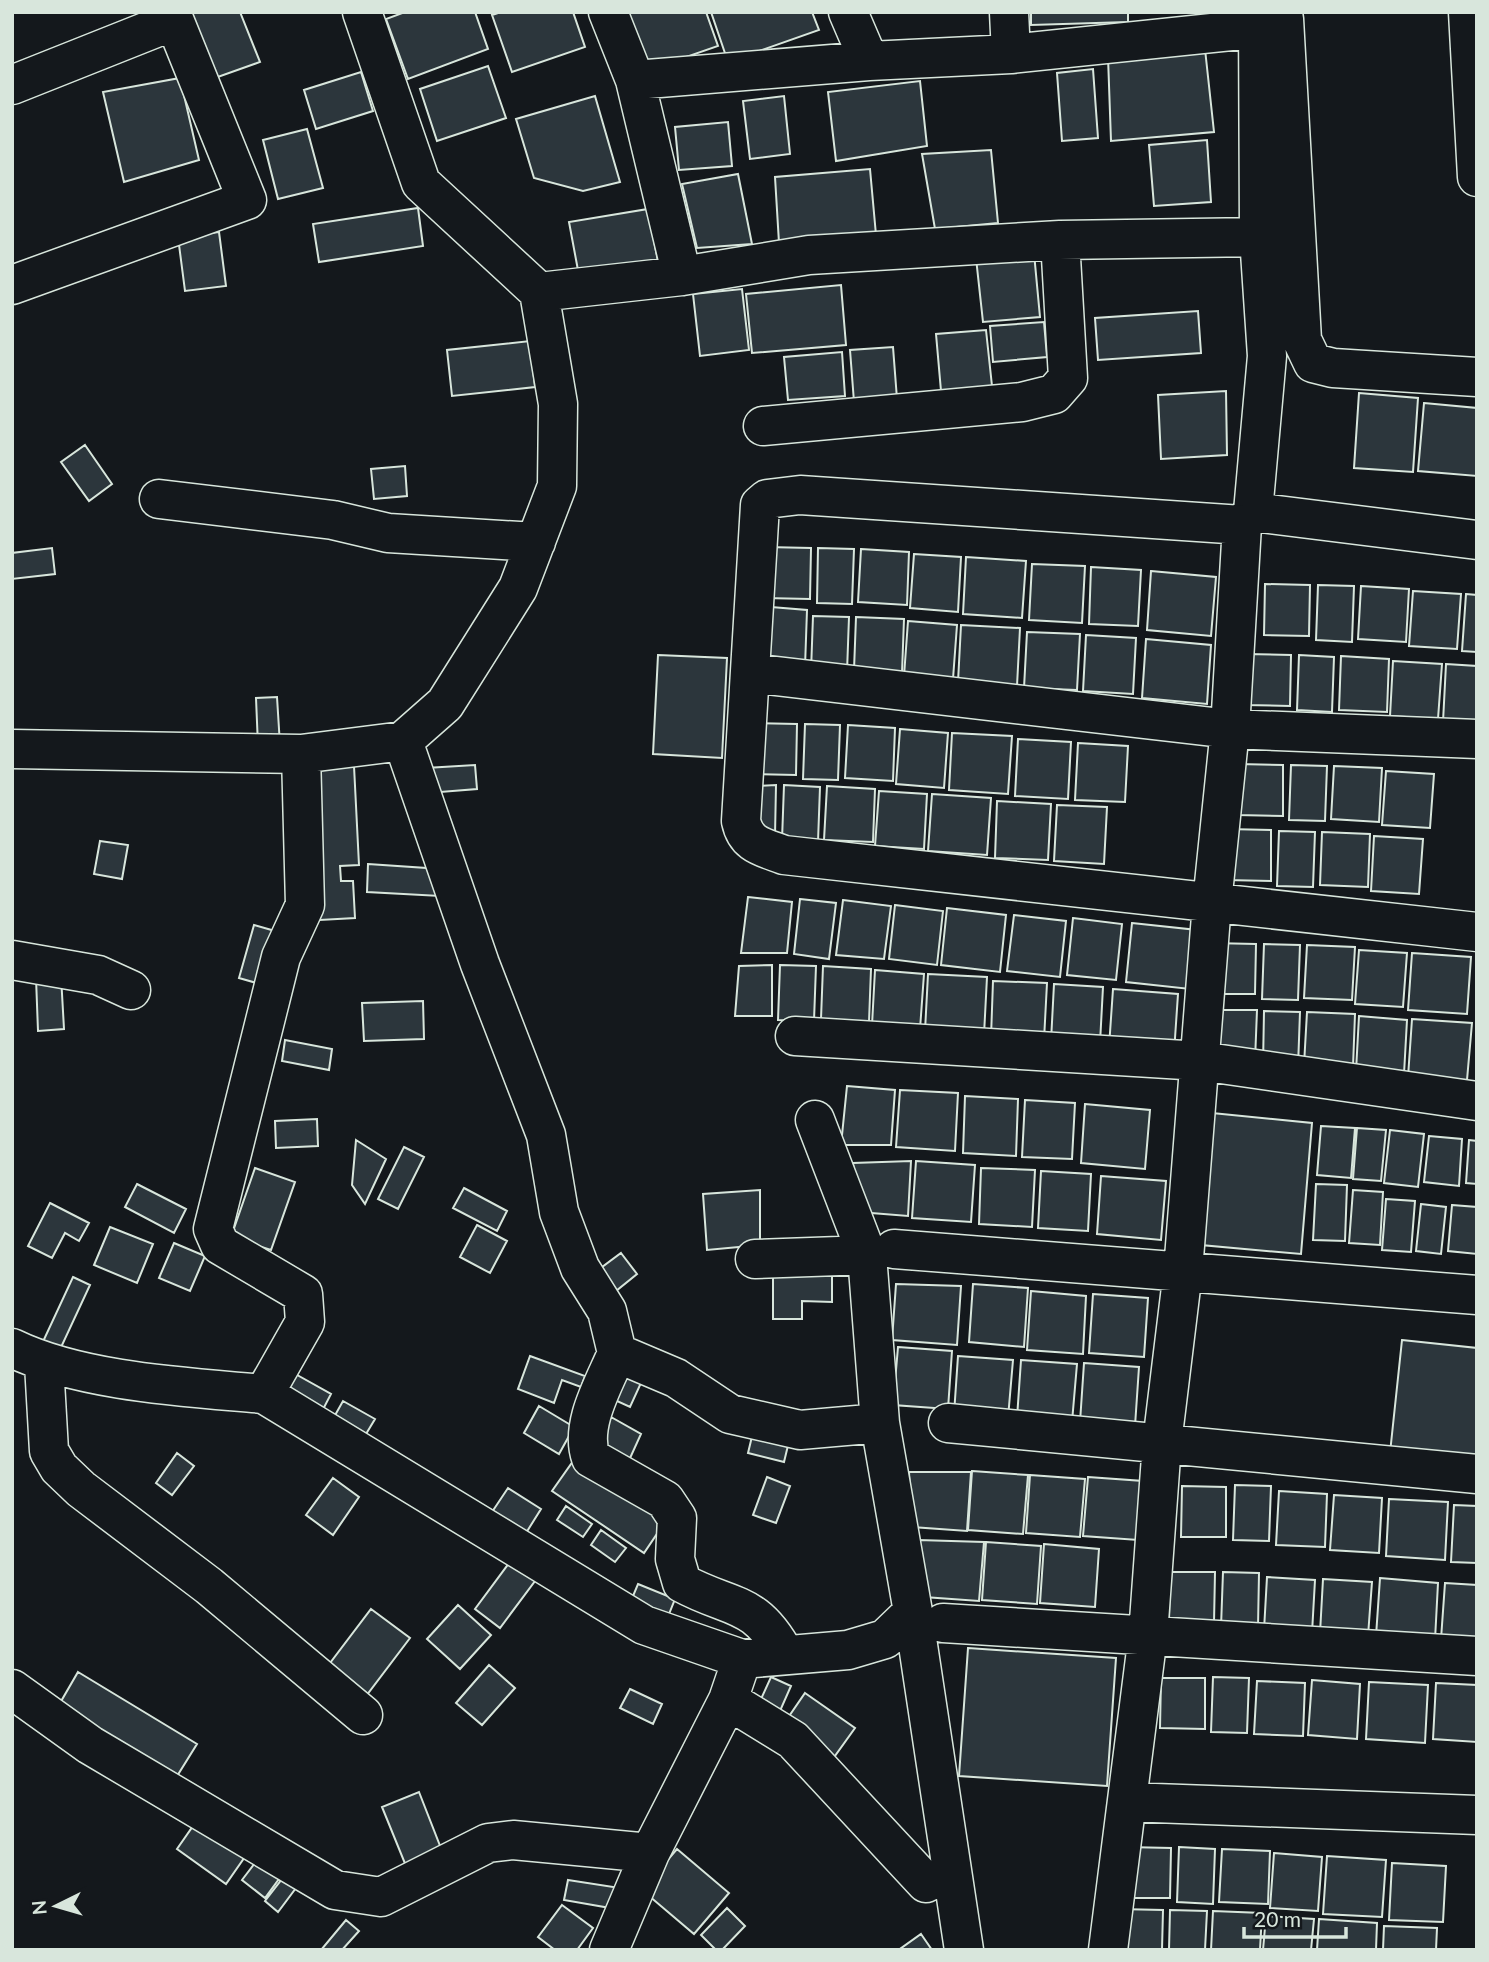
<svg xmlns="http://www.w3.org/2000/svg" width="1489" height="1962" font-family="Lato,sans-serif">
	<rect width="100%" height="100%" fill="#14181c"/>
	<path fill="#2c363c" stroke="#d8e6dc" stroke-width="2" d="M 196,12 L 240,12 L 260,62 L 215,78 L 192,14 Z
		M 405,12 L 475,12 L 488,49 L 408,79 L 386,19 Z
		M 501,12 L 573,12 L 585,47 L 512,72 L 492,15 Z
		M 626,12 L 706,12 L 718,46 L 646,71 Z
		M 711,12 L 812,12 L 819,30 L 728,62 Z
		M 1031,12 L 1128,12 L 1128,22 L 1031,25 Z
		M 1205,49 L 1214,132 L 1111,141 L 1108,57 Z
		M 488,66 L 506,118 L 437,141 L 420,89 Z
		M 1093,69 L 1098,138 L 1062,141 L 1057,73 Z
		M 361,72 L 373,111 L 316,129 L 304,90 Z
		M 180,78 L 199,160 L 124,182 L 103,92 Z
		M 920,81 L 927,146 L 836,161 L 828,92 Z
		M 595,96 L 620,182 L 583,191 L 534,178 L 516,119 Z
		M 784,96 L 790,154 L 750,159 L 743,101 Z
		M 728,122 L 732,166 L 679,170 L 675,127 Z
		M 307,129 L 323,188 L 278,199 L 263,140 Z
		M 1207,140 L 1211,202 L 1154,206 L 1149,145 Z
		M 991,150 L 998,223 L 935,229 L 922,154 Z
		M 870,169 L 876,235 L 779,243 L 775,177 Z
		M 738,174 L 752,244 L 697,248 L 682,184 Z
		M 418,208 L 423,246 L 319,262 L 313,224 Z
		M 648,209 L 659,267 L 580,281 L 569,222 Z
		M 219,232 L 226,286 L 185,291 L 178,237 Z
		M 1034,253 L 1040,317 L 983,322 L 976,258 Z
		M 841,285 L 846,345 L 752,353 L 746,294 Z
		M 742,289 L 749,350 L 700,356 L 693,294 Z
		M 1198,311 L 1201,353 L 1098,360 L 1095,318 Z
		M 1044,322 L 1047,357 L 993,362 L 990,326 Z
		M 986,330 L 992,386 L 941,391 L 936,334 Z
		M 530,341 L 535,387 L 452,396 L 447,350 Z
		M 893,347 L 897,399 L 854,402 L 850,350 Z
		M 842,352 L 845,396 L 788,400 L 784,357 Z
		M 1226,391 L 1227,455 L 1161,459 L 1158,395 Z
		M 1359,393 L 1418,398 L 1413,472 L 1354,468 Z
		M 1424,403 L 1477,408 L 1477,476 L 1418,471 Z
		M 85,445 L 112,484 L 89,501 L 61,462 Z
		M 405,466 L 407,496 L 374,499 L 371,469 Z
		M 766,547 L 811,548 L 810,599 L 765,598 Z
		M 52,548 L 55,574 L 12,579 L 12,553 Z
		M 818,548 L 854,549 L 852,604 L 817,603 Z
		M 861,549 L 909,552 L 907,605 L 858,602 Z
		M 914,554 L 961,557 L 958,612 L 910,608 Z
		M 966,557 L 1026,561 L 1022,618 L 963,614 Z
		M 1032,564 L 1085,566 L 1082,623 L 1029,620 Z
		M 1091,567 L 1141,570 L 1138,626 L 1089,624 Z
		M 1151,571 L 1216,577 L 1211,636 L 1147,630 Z
		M 1265,584 L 1310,585 L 1309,636 L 1264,635 Z
		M 1318,585 L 1354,586 L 1352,642 L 1316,640 Z
		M 1361,586 L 1409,589 L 1406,642 L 1358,639 Z
		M 1413,591 L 1461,594 L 1457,649 L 1409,646 Z
		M 1466,594 L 1477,595 L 1477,652 L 1462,651 Z
		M 771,607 L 807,610 L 805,667 L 765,662 Z
		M 813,616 L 849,617 L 847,672 L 811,671 Z
		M 856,617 L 904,619 L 902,673 L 854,670 Z
		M 908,621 L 957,625 L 953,679 L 904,676 Z
		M 961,625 L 1020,628 L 1017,686 L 958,682 Z
		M 1027,632 L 1080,634 L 1077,690 L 1024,688 Z
		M 1086,635 L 1136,638 L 1133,694 L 1083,691 Z
		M 1146,639 L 1211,645 L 1207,704 L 1142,698 Z
		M 1246,654 L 1291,655 L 1290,706 L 1245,705 Z
		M 658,655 L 727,658 L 722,758 L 653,754 Z
		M 1299,655 L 1334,657 L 1332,712 L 1297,710 Z
		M 1341,656 L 1389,659 L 1387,712 L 1339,710 Z
		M 1393,661 L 1442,664 L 1438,719 L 1390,716 Z
		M 1446,664 L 1477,666 L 1477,724 L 1443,722 Z
		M 277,697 L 280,745 L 258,746 L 256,698 Z
		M 752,723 L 797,724 L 796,775 L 751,774 Z
		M 805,724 L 840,725 L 838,780 L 803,779 Z
		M 848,725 L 895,728 L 893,781 L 845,778 Z
		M 900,729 L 948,733 L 944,788 L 896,784 Z
		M 952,733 L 1012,736 L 1008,794 L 949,790 Z
		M 1018,739 L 1071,742 L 1068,799 L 1015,796 Z
		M 1078,743 L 1128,746 L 1125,802 L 1075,800 Z
		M 1238,764 L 1283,765 L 1283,816 L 1237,815 Z
		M 475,765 L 477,789 L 428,793 L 426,768 Z
		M 1291,765 L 1327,766 L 1325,821 L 1289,820 Z
		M 354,766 L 359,865 L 340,866 L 341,881 L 353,881 L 355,918 L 320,920 L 311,769 Z
		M 1334,766 L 1382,768 L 1379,822 L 1331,819 Z
		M 1386,771 L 1434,774 L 1430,828 L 1382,825 Z
		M 776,785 L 775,836 L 751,833 L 757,786 Z
		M 784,785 L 820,787 L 818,842 L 782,840 Z
		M 827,786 L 875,789 L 873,842 L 824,840 Z
		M 879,791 L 927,794 L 924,849 L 875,846 Z
		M 932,794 L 991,798 L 987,855 L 928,851 Z
		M 997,801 L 1051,804 L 1048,860 L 995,858 Z
		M 1057,805 L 1107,807 L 1104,864 L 1054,861 Z
		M 1227,829 L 1271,830 L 1271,881 L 1226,880 Z
		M 1279,831 L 1315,832 L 1313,887 L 1277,886 Z
		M 1322,832 L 1370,834 L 1368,887 L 1320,885 Z
		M 1374,836 L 1423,839 L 1419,894 L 1371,891 Z
		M 100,841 L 128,845 L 122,879 L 94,874 Z
		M 368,864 L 441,869 L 440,896 L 367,892 Z
		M 748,897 L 792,902 L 787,953 L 741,953 Z
		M 800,899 L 836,903 L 829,959 L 794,954 Z
		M 843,900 L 891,906 L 884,959 L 836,955 Z
		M 895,905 L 943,911 L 937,965 L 889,959 Z
		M 947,908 L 1006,915 L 1000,972 L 941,965 Z
		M 1014,915 L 1066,921 L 1060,977 L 1007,971 Z
		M 1073,918 L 1122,924 L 1116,980 L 1067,975 Z
		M 1132,923 L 1197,930 L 1190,989 L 1126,982 Z
		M 254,925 L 275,931 L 260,984 L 239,978 Z
		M 1211,943 L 1256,944 L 1255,994 L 1211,994 Z
		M 1264,944 L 1300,945 L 1298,1000 L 1262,999 Z
		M 1307,945 L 1355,947 L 1352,1000 L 1304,998 Z
		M 1359,950 L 1407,953 L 1403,1007 L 1355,1004 Z
		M 1412,953 L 1471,957 L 1467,1014 L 1408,1010 Z
		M 772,965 L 772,1016 L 735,1016 L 739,966 Z
		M 780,965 L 816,966 L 814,1021 L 778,1020 Z
		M 823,966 L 871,969 L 869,1022 L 821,1019 Z
		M 875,970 L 924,974 L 920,1029 L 872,1025 Z
		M 928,974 L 987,977 L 984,1035 L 925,1031 Z
		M 61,976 L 64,1029 L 38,1031 L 36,978 Z
		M 993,981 L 1047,983 L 1044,1040 L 991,1037 Z
		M 1054,984 L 1103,987 L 1100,1043 L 1051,1041 Z
		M 1113,989 L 1178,994 L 1174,1053 L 1109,1047 Z
		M 423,1001 L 424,1039 L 364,1041 L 362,1003 Z
		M 1212,1010 L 1257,1010 L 1255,1061 L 1211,1060 Z
		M 1264,1011 L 1300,1012 L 1298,1067 L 1263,1066 Z
		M 1307,1012 L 1355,1014 L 1353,1067 L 1304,1065 Z
		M 1359,1016 L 1407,1020 L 1404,1074 L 1356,1071 Z
		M 1412,1019 L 1472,1023 L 1467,1080 L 1408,1077 Z
		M 285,1040 L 332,1049 L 329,1070 L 282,1061 Z
		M 847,1086 L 895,1090 L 891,1145 L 841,1145 Z
		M 900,1090 L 958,1093 L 955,1151 L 896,1147 Z
		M 965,1096 L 1018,1099 L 1016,1156 L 963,1153 Z
		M 1025,1100 L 1075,1103 L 1072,1159 L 1022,1157 Z
		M 1085,1104 L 1150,1110 L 1145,1169 L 1081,1163 Z
		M 1202,1112 L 1312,1123 L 1301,1254 L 1190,1244 Z
		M 317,1119 L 318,1146 L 276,1148 L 275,1121 Z
		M 1321,1126 L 1355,1128 L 1351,1178 L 1317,1175 Z
		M 1357,1128 L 1386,1130 L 1381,1181 L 1353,1179 Z
		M 1390,1130 L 1424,1134 L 1418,1187 L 1384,1183 Z
		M 1429,1136 L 1462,1139 L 1459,1186 L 1424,1182 Z
		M 356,1140 L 386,1159 L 365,1204 L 352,1185 Z
		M 1469,1140 L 1477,1141 L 1477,1184 L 1466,1183 Z
		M 404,1147 L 424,1157 L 398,1209 L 378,1199 Z
		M 911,1161 L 908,1216 L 859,1212 L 853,1163 Z
		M 916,1161 L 975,1165 L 971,1222 L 912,1218 Z
		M 255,1168 L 295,1182 L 271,1250 L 231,1237 Z
		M 981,1168 L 1035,1170 L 1032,1227 L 979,1224 Z
		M 1041,1171 L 1091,1174 L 1088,1231 L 1038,1228 Z
		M 1101,1176 L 1166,1181 L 1161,1240 L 1097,1234 Z
		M 137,1184 L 186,1209 L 174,1233 L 125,1207 Z
		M 1316,1184 L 1347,1185 L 1345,1241 L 1313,1240 Z
		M 464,1188 L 507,1211 L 497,1231 L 453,1208 Z
		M 760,1190 L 760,1245 L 707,1250 L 703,1194 Z
		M 1353,1190 L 1383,1192 L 1380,1245 L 1349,1243 Z
		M 1386,1199 L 1415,1201 L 1411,1252 L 1382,1250 Z
		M 50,1203 L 89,1223 L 79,1241 L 65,1233 L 52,1258 L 28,1246 Z
		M 1421,1204 L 1446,1207 L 1441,1254 L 1416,1251 Z
		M 1452,1205 L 1477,1207 L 1477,1254 L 1448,1251 Z
		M 477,1225 L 507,1241 L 490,1273 L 460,1257 Z
		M 110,1227 L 153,1244 L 137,1283 L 94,1265 Z
		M 174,1243 L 205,1256 L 190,1291 L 159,1278 Z
		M 621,1253 L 637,1274 L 611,1295 L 594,1273 Z
		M 773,1273 L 832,1274 L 832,1302 L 802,1301 L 802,1319 L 773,1319 Z
		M 73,1277 L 90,1285 L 57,1356 L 40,1348 Z
		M 896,1284 L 961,1286 L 957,1345 L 892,1340 Z
		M 973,1284 L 1028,1288 L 1024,1347 L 969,1342 Z
		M 1031,1291 L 1086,1296 L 1083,1354 L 1027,1350 Z
		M 1093,1294 L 1148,1298 L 1144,1357 L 1089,1353 Z
		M 1402,1340 L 1477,1348 L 1477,1463 L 1390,1453 Z
		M 898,1347 L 952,1351 L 948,1409 L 893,1405 Z
		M 530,1356 L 585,1376 L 581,1387 L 562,1380 L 554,1403 L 518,1389 Z
		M 958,1356 L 1013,1360 L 1008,1418 L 954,1414 Z
		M 1021,1360 L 1077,1364 L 1072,1422 L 1017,1418 Z
		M 622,1361 L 646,1372 L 630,1407 L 606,1396 Z
		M 1084,1363 L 1139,1367 L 1135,1426 L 1080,1422 Z
		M 290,1371 L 331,1394 L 319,1417 L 278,1393 Z
		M 343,1401 L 375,1419 L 360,1444 L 329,1426 Z
		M 539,1406 L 574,1427 L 559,1454 L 524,1433 Z
		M 611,1417 L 641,1434 L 626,1467 L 595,1447 Z
		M 755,1424 L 791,1433 L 784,1462 L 748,1453 Z
		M 177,1453 L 194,1466 L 172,1495 L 156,1483 Z
		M 576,1457 L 667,1519 L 644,1553 L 552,1491 Z
		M 972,1471 L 1028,1475 L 1023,1534 L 968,1530 Z
		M 909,1472 L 971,1472 L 967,1531 L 912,1527 Z
		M 1030,1475 L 1085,1479 L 1080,1537 L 1026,1533 Z
		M 767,1477 L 790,1486 L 776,1523 L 753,1515 Z
		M 1088,1477 L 1143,1481 L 1138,1540 L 1083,1536 Z
		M 333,1478 L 359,1497 L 333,1535 L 306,1515 Z
		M 1235,1485 L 1271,1486 L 1269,1541 L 1233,1540 Z
		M 1182,1486 L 1226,1487 L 1226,1537 L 1181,1537 Z
		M 508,1488 L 541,1509 L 526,1533 L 488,1518 Z
		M 1279,1491 L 1327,1494 L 1325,1547 L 1276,1545 Z
		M 1334,1495 L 1382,1498 L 1379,1553 L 1330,1550 Z
		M 1389,1499 L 1448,1502 L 1445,1560 L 1386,1556 Z
		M 1454,1505 L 1477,1506 L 1477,1563 L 1451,1562 Z
		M 566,1506 L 592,1524 L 583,1537 L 557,1520 Z
		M 601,1530 L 626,1548 L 615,1562 L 591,1545 Z
		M 918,1540 L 984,1542 L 979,1601 L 924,1597 Z
		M 986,1542 L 1041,1546 L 1037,1604 L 982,1600 Z
		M 1044,1544 L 1099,1549 L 1095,1607 L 1040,1603 Z
		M 515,1555 L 541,1573 L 500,1628 L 475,1609 Z
		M 1170,1572 L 1215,1572 L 1214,1623 L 1169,1622 Z
		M 1223,1572 L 1259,1573 L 1258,1628 L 1221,1627 Z
		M 1267,1577 L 1315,1580 L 1312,1633 L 1264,1630 Z
		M 1380,1578 L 1438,1583 L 1435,1640 L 1376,1636 Z
		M 1323,1579 L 1372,1582 L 1368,1636 L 1320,1633 Z
		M 1445,1583 L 1477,1585 L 1477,1642 L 1441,1639 Z
		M 638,1584 L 675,1599 L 665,1624 L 628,1608 Z
		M 458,1605 L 491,1635 L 460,1669 L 427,1639 Z
		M 371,1609 L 410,1638 L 363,1700 L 324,1671 Z
		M 968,1648 L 1116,1658 L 1107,1786 L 959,1776 Z
		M 489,1665 L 515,1688 L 482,1725 L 456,1703 Z
		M 78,1672 L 197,1744 L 174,1781 L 56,1710 Z
		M 771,1677 L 791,1686 L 776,1720 L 756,1710 Z
		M 1213,1677 L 1249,1678 L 1247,1733 L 1211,1732 Z
		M 1161,1678 L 1205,1678 L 1205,1729 L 1160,1728 Z
		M 1312,1680 L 1360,1684 L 1357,1739 L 1308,1735 Z
		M 1257,1681 L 1305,1683 L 1303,1736 L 1254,1734 Z
		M 1369,1682 L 1428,1685 L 1425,1743 L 1366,1739 Z
		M 1436,1683 L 1477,1685 L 1477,1742 L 1433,1739 Z
		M 630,1689 L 662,1704 L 653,1724 L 620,1708 Z
		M 805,1693 L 855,1728 L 832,1760 L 783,1725 Z
		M 419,1792 L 444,1856 L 408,1871 L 382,1807 Z
		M 200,1816 L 249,1851 L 226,1884 L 177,1849 Z
		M 1126,1847 L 1171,1848 L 1170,1898 L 1126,1898 Z
		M 1179,1847 L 1215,1849 L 1213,1904 L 1177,1902 Z
		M 677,1849 L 729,1893 L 694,1934 L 642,1890 Z
		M 1222,1849 L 1270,1851 L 1268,1904 L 1219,1902 Z
		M 264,1851 L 287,1868 L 265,1898 L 242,1880 Z
		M 1274,1853 L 1322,1857 L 1318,1911 L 1270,1908 Z
		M 1327,1856 L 1386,1860 L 1382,1917 L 1323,1914 Z
		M 1392,1863 L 1446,1866 L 1443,1922 L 1389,1920 Z
		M 289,1870 L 302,1880 L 278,1912 L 265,1901 Z
		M 568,1880 L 620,1888 L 616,1909 L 564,1900 Z
		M 562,1905 L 593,1928 L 577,1950 L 555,1950 L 538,1937 Z
		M 727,1908 L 745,1926 L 722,1950 L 716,1950 L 701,1935 Z
		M 1118,1909 L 1163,1910 L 1162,1950 L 1117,1950 Z
		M 1170,1910 L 1207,1911 L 1205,1950 L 1169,1950 Z
		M 1213,1911 L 1262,1913 L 1260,1950 L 1211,1950 Z
		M 1266,1916 L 1314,1919 L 1311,1950 L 1263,1950 Z
		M 1319,1919 L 1377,1923 L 1376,1950 L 1317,1950 Z
		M 346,1920 L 359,1931 L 342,1950 L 321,1950 Z
		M 1384,1926 L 1437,1928 L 1436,1950 L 1383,1950 Z
		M 921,1934 L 932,1950 L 901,1950 L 900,1949 Z"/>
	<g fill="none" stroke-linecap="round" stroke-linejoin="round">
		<defs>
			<path id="minor" d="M 362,12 L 421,183 L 539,292 L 558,404 L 557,486 L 518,588 L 445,704 L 403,741 L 480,964 L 546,1135 L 559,1212 L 580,1268 L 607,1311 L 617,1353 L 676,1378 L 730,1414 L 800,1430 L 880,1423 L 867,1255 L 755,1259
				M 608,12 L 635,80 L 682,276
				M 848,12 L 869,61
				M 1009,12 L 1011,54
				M 1468,12 L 1477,177
				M 1284,19 L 1302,340 L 1313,363 L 1333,368 L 1477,377
				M 635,80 L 869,61 L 1011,54 L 1260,28
				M 12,85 L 173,21
				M 12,285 L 247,200 L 171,12
				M 539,292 L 682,276 L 809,255 L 1060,240 L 1259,237
				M 763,426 L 1022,402 L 1054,394 L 1068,378 L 1060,240
				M 159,499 L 333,520 L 388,533 L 536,542
				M 1253,512 L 1477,540
				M 1242,525 L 800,495 L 767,499 L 760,505 L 741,821 C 746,845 763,847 784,855 L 1477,932
				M 750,673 L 1230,729 L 1477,739
				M 403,741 L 301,754 L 305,905 L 281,957 L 213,1229 L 220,1245 L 303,1294 L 305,1322 L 264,1394 L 644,1625 L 742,1659 L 848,1650 L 885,1639 L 913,1612 L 880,1423
				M 12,749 L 301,754
				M 12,960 L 98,975 L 131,990
				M 795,1036 L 1200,1061 L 1477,1101
				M 815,1120 L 867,1255
				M 894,1249 L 1477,1295
				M 12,1348 C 82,1382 186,1387 264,1394
				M 617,1353 C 604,1384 579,1425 591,1458 L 665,1500 L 677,1518 L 675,1559 L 682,1583 C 732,1610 755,1599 785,1655
				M 44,1364 L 49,1451 L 59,1468 L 81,1489 L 209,1586 L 363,1715
				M 948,1423 L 1477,1474
				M 913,1612 L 964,1950
				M 943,1623 L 1477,1656
				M 12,1689 L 90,1745 L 335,1890 L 381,1897 L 488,1843 L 513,1840 L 650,1853 L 728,1700 L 742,1659
				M 728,1700 L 793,1740 L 926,1883
				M 1127,1802 L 1477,1815
				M 609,1950 L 650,1853
				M 1108,1950 L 1148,1635 L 1162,1443 L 1183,1271 L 1212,903 L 1230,729 L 1242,525 L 1253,512 L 1267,356 L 1259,237 L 1258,12"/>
		</defs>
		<use href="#minor" stroke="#d8e6dc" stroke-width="41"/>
		<use href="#minor" stroke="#14181c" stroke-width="38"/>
	</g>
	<rect width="1489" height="1962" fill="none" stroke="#d8e6dc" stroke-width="28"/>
	<g transform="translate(56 1906) rotate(265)" stroke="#14181c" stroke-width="5" paint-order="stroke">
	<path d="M0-5L12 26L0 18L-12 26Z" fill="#d8e6dc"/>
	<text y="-10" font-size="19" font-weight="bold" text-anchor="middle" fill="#d8e6dc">N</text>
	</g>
	<path d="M1244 1927v10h102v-10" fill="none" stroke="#d8e6dc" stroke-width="3.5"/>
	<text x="1254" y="1927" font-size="21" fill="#d8e6dc" stroke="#14181c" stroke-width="5" paint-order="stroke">20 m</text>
</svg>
